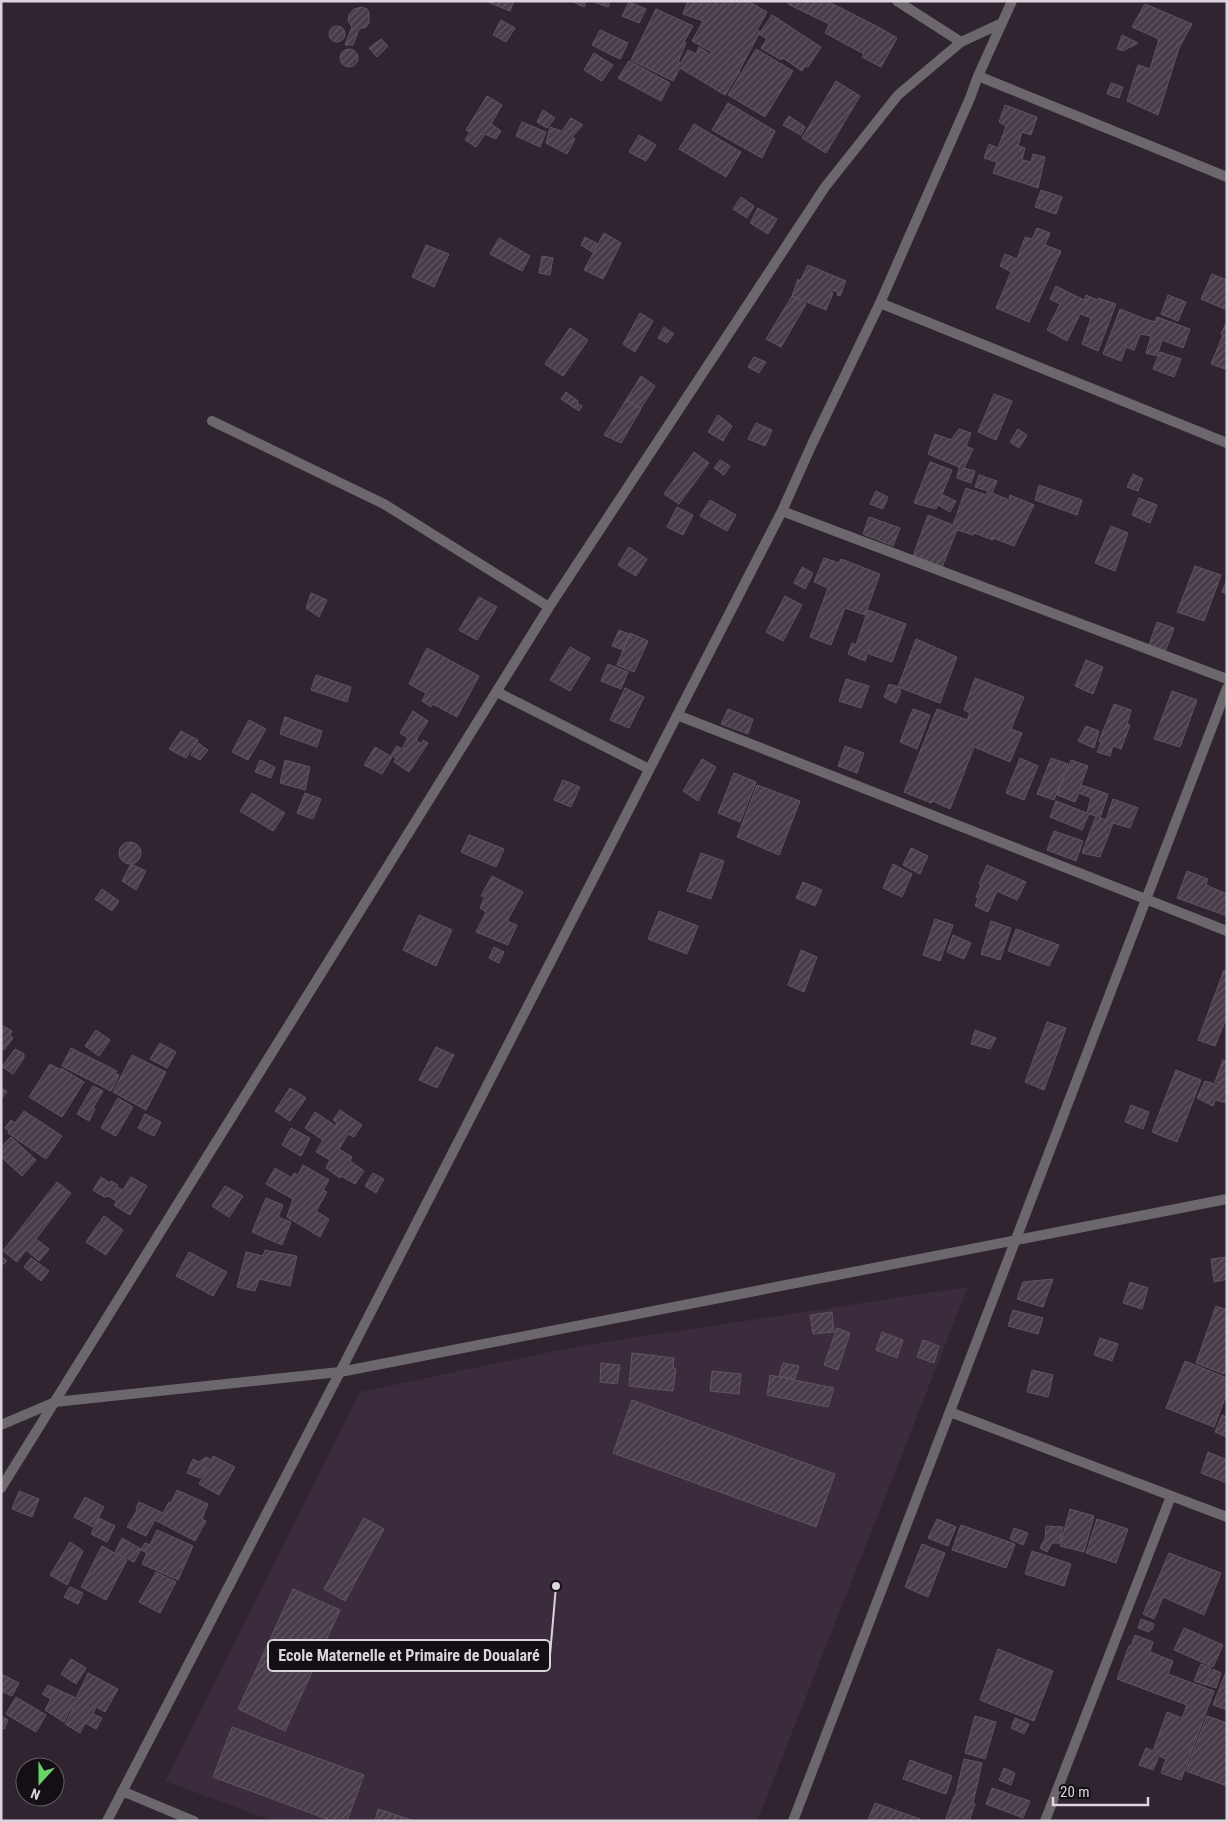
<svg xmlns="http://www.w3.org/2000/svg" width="1228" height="1822" font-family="'Roboto Condensed',sans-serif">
	<defs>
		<pattern id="building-hatch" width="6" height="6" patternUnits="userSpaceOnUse" patternTransform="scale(1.25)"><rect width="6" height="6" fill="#473c48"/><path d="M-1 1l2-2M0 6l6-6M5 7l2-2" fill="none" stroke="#615762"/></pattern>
	</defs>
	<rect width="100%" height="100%" fill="#2f2430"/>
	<path fill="#3b2c3d" d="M 968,1287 L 757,1821 L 274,1821 L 165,1781 L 360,1392 L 579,1346 Z"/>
	<path fill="url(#building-hatch)" stroke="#605461" d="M 485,1 L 514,1 L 510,11 Z
		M 571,1 L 586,1 L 584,7 Z
		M 592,1 L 610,1 L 608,7 Z
		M 688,1 L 748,1 L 767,12 L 757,30 L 760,32 L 739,71 L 740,71 L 725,95 L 680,68 L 673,81 L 631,60 L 656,9 L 693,26 L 684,42 L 686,43 L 678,62 L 681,63 L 688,50 L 696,54 L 699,47 L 711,55 L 712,52 L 692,41 L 703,21 L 683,14 Z
		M 789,1 L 827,1 L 880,28 L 897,38 L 881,67 L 862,57 L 864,54 L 825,33 L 829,24 L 788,4 Z
		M 629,2 L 646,9 L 639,23 L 622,16 Z
		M 1145,4 L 1192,24 L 1179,48 L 1158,115 L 1127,101 L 1138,65 L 1150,69 L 1159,39 L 1132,27 Z
		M 362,7 L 367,9 L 369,13 L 369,23 L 366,27 L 359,29 L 353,45 L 345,45 L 352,27 L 348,21 L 349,14 L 354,9 Z
		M 772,15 L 821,47 L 808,67 L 805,66 L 802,71 L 783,58 L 781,60 L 761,48 L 767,39 L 759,34 Z
		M 501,20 L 515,28 L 506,42 L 493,35 Z
		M329 34a8 8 0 1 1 16 0a8 8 0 1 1-16 0Z
		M 600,30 L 628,43 L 620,59 L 592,45 Z
		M 1122,35 L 1138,43 L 1123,51 L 1117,49 Z
		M 381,39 L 388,46 L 377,57 L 369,48 Z
		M340 58a9 9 0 1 1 18 0a9 9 0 1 1-18 0Z
		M 756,49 L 793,71 L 765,117 L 728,95 Z
		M 594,53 L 613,65 L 602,81 L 584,70 Z
		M 629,61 L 670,83 L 661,101 L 618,78 Z
		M 836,81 L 860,96 L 826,153 L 802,138 Z
		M 1111,83 L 1123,87 L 1119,98 L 1107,94 Z
		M 487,96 L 502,105 L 491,124 L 501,131 L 496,139 L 485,134 L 476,147 L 465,140 L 470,132 L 466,130 Z
		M 728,103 L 775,131 L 762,158 L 712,130 Z
		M 1005,105 L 1037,117 L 1031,135 L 1022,132 L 1018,146 L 1025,148 L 1022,160 L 1031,162 L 1033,154 L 1045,157 L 1038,188 L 993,173 L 997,162 L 984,158 L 989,144 L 998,148 L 1006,126 L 999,122 Z
		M 543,110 L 555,118 L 547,128 L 537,122 Z
		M 789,116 L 805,127 L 801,135 L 783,125 Z
		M 571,118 L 583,125 L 572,137 L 575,139 L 567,154 L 546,143 L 550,127 L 562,131 Z
		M 522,122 L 546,132 L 540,147 L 516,136 Z
		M 694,124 L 741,152 L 726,177 L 679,149 Z
		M 639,135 L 656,145 L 646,161 L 629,152 Z
		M 1041,190 L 1062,197 L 1056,214 L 1035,207 Z
		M 741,197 L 754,206 L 747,218 L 733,209 Z
		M 758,208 L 777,219 L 768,234 L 750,223 Z
		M 1037,228 L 1050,233 L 1045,245 L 1061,251 L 1029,322 L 996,308 L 1011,272 L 1000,266 L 1005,254 L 1017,259 L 1025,237 L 1032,239 Z
		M 604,233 L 621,243 L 603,279 L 584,270 Z
		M 585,237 L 598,244 L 592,252 L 581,245 Z
		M 499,238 L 530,256 L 522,271 L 490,254 Z
		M 426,245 L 449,254 L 434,287 L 412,277 Z
		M 542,256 L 553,258 L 550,275 L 539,273 Z
		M 808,265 L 846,281 L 840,296 L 837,295 L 838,292 L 831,290 L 830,292 L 833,293 L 826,310 L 792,296 L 798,279 L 800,281 Z
		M 1212,274 L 1227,280 L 1227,310 L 1201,299 Z
		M 1056,286 L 1084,300 L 1086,295 L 1098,300 L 1098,298 L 1116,304 L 1098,351 L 1082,344 L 1091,318 L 1080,314 L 1067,341 L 1047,330 L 1060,304 L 1050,299 Z
		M 1168,295 L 1186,302 L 1178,321 L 1161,314 Z
		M 792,296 L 806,304 L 781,347 L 766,339 Z
		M 1120,309 L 1145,319 L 1155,322 L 1157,317 L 1190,329 L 1183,348 L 1162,340 L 1157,356 L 1146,353 L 1151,336 L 1140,334 L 1134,350 L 1126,347 L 1121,361 L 1103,354 Z
		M 640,313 L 653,321 L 635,352 L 623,344 Z
		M 1227,321 L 1227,364 L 1225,369 L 1211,364 L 1223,335 L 1221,334 Z
		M 664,327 L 674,334 L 667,343 L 658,338 Z
		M 570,328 L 588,340 L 563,376 L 545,364 Z
		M 1160,352 L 1181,359 L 1174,377 L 1153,369 Z
		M 754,357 L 766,362 L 759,373 L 748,367 Z
		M 641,376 L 655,386 L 641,408 L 626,400 Z
		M 566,392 L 578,401 L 577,403 L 582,406 L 579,411 L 561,399 Z
		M 994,394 L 1012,401 L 996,440 L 978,432 Z
		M 626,400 L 641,409 L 621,443 L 604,435 Z
		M 718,415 L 732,426 L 723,441 L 708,432 Z
		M 756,423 L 772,430 L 765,446 L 748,439 Z
		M 959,429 L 971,433 L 966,446 L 973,449 L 964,468 L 975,471 L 971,483 L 957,478 L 959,467 L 928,454 L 935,434 L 951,440 Z
		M 1018,429 L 1027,435 L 1019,448 L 1010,442 Z
		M 694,452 L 709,463 L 679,504 L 664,494 Z
		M 720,460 L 730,466 L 724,475 L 714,468 Z
		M 930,462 L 952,470 L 936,509 L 914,503 Z
		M 1133,474 L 1143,479 L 1138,491 L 1127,487 Z
		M 979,475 L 997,481 L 992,493 L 1009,500 L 1010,495 L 1034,505 L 1014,546 L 993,538 L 993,540 L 974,533 L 973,535 L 957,530 L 942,567 L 913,556 L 928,515 L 953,525 L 966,488 L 986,495 L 988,491 L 975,487 Z
		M 1039,485 L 1082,500 L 1077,515 L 1035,500 Z
		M 876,491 L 888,497 L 883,509 L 870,504 Z
		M 943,495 L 956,501 L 950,512 L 938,505 Z
		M 1139,498 L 1157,505 L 1150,523 L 1132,515 Z
		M 710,500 L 736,515 L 727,531 L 700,516 Z
		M 677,507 L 693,515 L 683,535 L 667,527 Z
		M 869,517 L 900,528 L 893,546 L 863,534 Z
		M 1111,526 L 1128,533 L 1115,571 L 1095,563 Z
		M 629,547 L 647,559 L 636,576 L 618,565 Z
		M 824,558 L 839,563 L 841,559 L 880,574 L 865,615 L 845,608 L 831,645 L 810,637 L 828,588 L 814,582 Z
		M 1195,566 L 1221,575 L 1204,621 L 1177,612 Z
		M 802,567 L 813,573 L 805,589 L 794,583 Z
		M 1227,579 L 1227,594 L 1222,592 Z
		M 311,593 L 327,600 L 319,617 L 306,608 Z
		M 785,596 L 802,605 L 783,641 L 766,632 Z
		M 479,597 L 497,607 L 477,640 L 459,630 Z
		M 868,610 L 906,624 L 892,662 L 869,654 L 869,649 L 865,661 L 848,654 L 852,643 L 856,645 Z
		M 1157,622 L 1174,628 L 1165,652 L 1149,645 Z
		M 619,630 L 629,634 L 623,650 L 612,646 Z
		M 630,633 L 648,641 L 634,672 L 617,665 Z
		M 916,639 L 957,657 L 940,703 L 898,687 Z
		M 570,647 L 590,658 L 570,691 L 550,680 Z
		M 427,648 L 479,676 L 457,717 L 433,704 L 431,707 L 422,701 L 426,693 L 409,684 Z
		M 1086,660 L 1103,667 L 1093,694 L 1075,686 Z
		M 608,664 L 628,672 L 621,689 L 601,681 Z
		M 316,675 L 351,687 L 347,702 L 311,690 Z
		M 975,678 L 1024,697 L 1011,729 L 1022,733 L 1010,762 L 974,747 L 950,809 L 933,801 L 931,803 L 904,792 L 937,709 L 967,720 L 970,713 L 964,710 Z
		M 846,679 L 869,686 L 861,708 L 839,701 Z
		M 889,684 L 898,687 L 901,692 L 896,703 L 884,697 Z
		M 625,688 L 644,697 L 629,728 L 610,720 Z
		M 1172,691 L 1197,700 L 1180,747 L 1154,739 Z
		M 1114,704 L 1131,710 L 1127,724 L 1130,725 L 1121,749 L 1113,746 L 1110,756 L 1097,752 L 1101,742 L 1099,741 Z
		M 728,709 L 753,719 L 748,734 L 721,724 Z
		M 913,709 L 930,715 L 917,749 L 900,742 Z
		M 413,711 L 428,721 L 416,740 L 421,744 L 423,740 L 428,743 L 409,772 L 394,762 L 396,758 L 391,755 L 397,746 L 402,749 L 408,738 L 400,733 Z
		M 285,717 L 322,731 L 317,747 L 280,734 Z
		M 249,720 L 266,729 L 248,760 L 232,752 Z
		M 1086,726 L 1099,731 L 1094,748 L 1078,741 Z
		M 181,731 L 198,740 L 186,758 L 169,749 Z
		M 198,743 L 208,750 L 200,760 L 191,755 Z
		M 845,746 L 864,753 L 857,773 L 838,766 Z
		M 375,747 L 392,757 L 382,774 L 364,765 Z
		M 1020,758 L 1038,766 L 1024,800 L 1006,793 Z
		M 1051,758 L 1068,764 L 1054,800 L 1037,794 Z
		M 702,759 L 716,767 L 698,801 L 683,791 Z
		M 260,760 L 275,767 L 271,778 L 255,772 Z
		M 285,760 L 310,767 L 305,790 L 280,783 Z
		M 1071,760 L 1088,766 L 1081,785 L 1108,794 L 1100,818 L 1106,820 L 1113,799 L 1138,808 L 1130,828 L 1113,823 L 1100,857 L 1082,853 L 1096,816 L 1089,814 L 1082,830 L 1050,817 L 1056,801 L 1087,813 L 1091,798 L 1079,793 L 1075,802 L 1057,795 Z
		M 734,773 L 756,782 L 740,822 L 718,813 Z
		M 563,780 L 580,787 L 571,807 L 554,800 Z
		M 757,785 L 800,801 L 779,855 L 737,837 Z
		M 252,793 L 285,813 L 273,831 L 240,811 Z
		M 305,793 L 321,799 L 313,819 L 297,813 Z
		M 1054,831 L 1083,841 L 1076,861 L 1047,850 Z
		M 469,835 L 504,849 L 496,867 L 461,852 Z
		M119 853a11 11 0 1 1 22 0a11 11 0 1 1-22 0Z
		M 911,848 L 928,856 L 920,874 L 903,865 Z
		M 701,853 L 724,861 L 711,899 L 687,891 Z
		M 131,864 L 146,871 L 136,890 L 122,881 Z
		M 893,864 L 912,874 L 902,897 L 883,888 Z
		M 987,865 L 1026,882 L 1017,900 L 997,891 L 988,912 L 975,906 L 978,898 L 976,897 L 981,885 L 979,884 Z
		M 1187,871 L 1208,879 L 1206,885 L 1227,894 L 1227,916 L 1177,898 Z
		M 492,876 L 523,892 L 507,921 L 517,925 L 508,945 L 476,932 L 486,912 L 480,908 L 485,897 L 481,896 Z
		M 803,882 L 822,890 L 815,906 L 796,898 Z
		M 102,889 L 119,901 L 112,911 L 95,899 Z
		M 659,911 L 698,926 L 687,954 L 648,939 Z
		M 419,915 L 452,930 L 436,966 L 403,950 Z
		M 935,919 L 953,925 L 940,961 L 923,955 Z
		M 991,921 L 1011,928 L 1000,960 L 981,954 Z
		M 1016,929 L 1059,945 L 1049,966 L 1008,951 Z
		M 953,935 L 971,943 L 964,959 L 947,952 Z
		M 494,947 L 504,952 L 499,963 L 489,958 Z
		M 801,950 L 817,957 L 804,992 L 788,985 Z
		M 1224,970 L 1227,971 L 1227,1016 L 1215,1046 L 1198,1040 Z
		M 1047,1022 L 1066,1028 L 1044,1090 L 1025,1082 Z
		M 1,1025 L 12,1031 L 10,1035 L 13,1038 L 4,1050 L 1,1049 Z
		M 96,1030 L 110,1040 L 99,1056 L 85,1046 Z
		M 975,1030 L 996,1038 L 990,1049 L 971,1044 Z
		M 160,1043 L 176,1052 L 167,1068 L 150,1059 Z
		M 436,1047 L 454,1055 L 437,1088 L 419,1080 Z
		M 71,1048 L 117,1071 L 115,1074 L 119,1075 L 111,1091 L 62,1066 Z
		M 15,1049 L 24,1054 L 24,1058 L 13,1074 L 2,1067 Z
		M 132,1055 L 166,1072 L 146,1110 L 113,1092 Z
		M 1223,1060 L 1227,1061 L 1227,1103 L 1215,1100 L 1213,1106 L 1197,1098 L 1205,1081 L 1218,1085 L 1219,1083 L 1215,1082 Z
		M 50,1064 L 61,1070 L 61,1068 L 84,1082 L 62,1117 L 29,1097 Z
		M 1176,1070 L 1201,1080 L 1177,1142 L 1152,1132 Z
		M 93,1086 L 103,1091 L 93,1108 L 95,1109 L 89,1121 L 77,1114 Z
		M 1,1087 L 7,1092 L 1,1099 Z
		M 290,1088 L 306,1098 L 290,1121 L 275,1111 Z
		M 118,1098 L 133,1107 L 116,1136 L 101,1128 Z
		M 1131,1105 L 1149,1112 L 1143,1129 L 1125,1122 Z
		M 340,1110 L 362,1125 L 354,1137 L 348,1134 L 339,1149 L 352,1157 L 350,1161 L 364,1171 L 355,1184 L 341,1176 L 340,1178 L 326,1168 L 330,1160 L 316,1152 L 323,1140 L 305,1128 L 315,1112 L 336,1126 L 337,1123 L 333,1120 Z
		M 24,1111 L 62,1136 L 46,1159 L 8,1133 L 9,1131 L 5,1128 L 11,1120 L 15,1123 Z
		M 145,1114 L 161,1122 L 154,1136 L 138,1128 Z
		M 291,1128 L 310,1138 L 301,1156 L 282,1145 Z
		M 11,1137 L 36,1160 L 22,1176 L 1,1157 L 1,1147 Z
		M 303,1165 L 329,1180 L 323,1190 L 327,1192 L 316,1211 L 329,1219 L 320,1237 L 287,1217 L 293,1199 L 266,1184 L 275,1168 L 292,1178 L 294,1173 L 298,1175 Z
		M 373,1173 L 384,1179 L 376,1193 L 365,1186 Z
		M 101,1177 L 110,1183 L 111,1181 L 118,1185 L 117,1187 L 123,1190 L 131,1177 L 147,1186 L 130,1215 L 114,1205 L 117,1202 L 109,1196 L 104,1197 L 93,1190 Z
		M 57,1182 L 71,1193 L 36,1239 L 49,1249 L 39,1261 L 26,1250 L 17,1262 L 3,1251 Z
		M 225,1186 L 243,1196 L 229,1217 L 212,1206 Z
		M 266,1198 L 283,1205 L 278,1217 L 291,1222 L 282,1245 L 252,1232 Z
		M 104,1216 L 123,1230 L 106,1255 L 86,1242 Z
		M 265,1250 L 297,1256 L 290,1286 L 259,1279 L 255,1291 L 237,1287 L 246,1252 L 263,1256 Z
		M 189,1252 L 227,1272 L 213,1296 L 176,1276 Z
		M 1,1256 L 7,1261 L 1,1266 Z
		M 1227,1257 L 1227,1279 L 1214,1282 L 1211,1259 Z
		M 31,1258 L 49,1271 L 41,1281 L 24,1267 Z
		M 1053,1279 L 1043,1307 L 1017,1299 L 1023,1282 Z
		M 1130,1282 L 1148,1288 L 1142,1309 L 1123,1303 Z
		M 1216,1306 L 1227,1310 L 1227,1366 L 1224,1374 L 1196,1363 Z
		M 1013,1310 L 1043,1318 L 1038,1334 L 1008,1326 Z
		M 832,1312 L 834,1332 L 813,1334 L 810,1315 Z
		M 837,1328 L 850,1333 L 838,1370 L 824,1365 Z
		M 882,1332 L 903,1340 L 897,1358 L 876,1350 Z
		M 1100,1338 L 1118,1344 L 1112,1361 L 1094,1355 Z
		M 923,1340 L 939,1346 L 934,1363 L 917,1357 Z
		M 632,1353 L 674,1358 L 673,1368 L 676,1369 L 673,1391 L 629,1386 Z
		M 1185,1361 L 1227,1378 L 1227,1393 L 1214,1427 L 1166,1408 Z
		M 601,1363 L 620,1365 L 617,1384 L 600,1382 Z
		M 783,1363 L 799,1366 L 795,1379 L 779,1376 Z
		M 1032,1370 L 1053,1375 L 1048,1397 L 1027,1392 Z
		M 712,1371 L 741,1374 L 739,1394 L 710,1391 Z
		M 770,1375 L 834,1388 L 828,1407 L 767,1395 Z
		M 632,1400 L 835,1474 L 816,1527 L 613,1453 Z
		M 1222,1415 L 1227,1417 L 1227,1437 L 1215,1432 Z
		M 1208,1452 L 1227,1460 L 1227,1483 L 1201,1473 Z
		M 213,1456 L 235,1467 L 219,1495 L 199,1484 Z
		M 206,1457 L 210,1459 L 200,1478 L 187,1473 L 193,1459 L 199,1462 Z
		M 177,1490 L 208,1504 L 202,1519 L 206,1521 L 195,1541 L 155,1520 L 146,1536 L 127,1527 L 137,1510 L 136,1508 L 139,1502 L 163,1513 L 169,1502 L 171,1503 Z
		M 19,1491 L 39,1499 L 32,1517 L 12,1509 Z
		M 85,1497 L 104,1507 L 93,1527 L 74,1517 Z
		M 1070,1509 L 1094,1516 L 1084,1552 L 1060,1546 Z
		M 99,1518 L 115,1526 L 107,1542 L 91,1534 Z
		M 364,1518 L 384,1529 L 345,1601 L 324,1589 Z
		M 937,1519 L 956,1527 L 948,1546 L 928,1538 Z
		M 1097,1519 L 1128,1529 L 1116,1563 L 1086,1553 Z
		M 961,1525 L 1015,1544 L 1006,1568 L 952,1550 Z
		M 1046,1526 L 1063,1527 L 1060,1543 L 1052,1543 L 1047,1552 L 1040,1548 L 1045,1539 Z
		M 1014,1528 L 1028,1533 L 1023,1545 L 1010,1539 Z
		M 157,1530 L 193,1546 L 178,1580 L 142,1564 L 147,1553 L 141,1550 L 145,1543 L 150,1545 Z
		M 122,1538 L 141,1549 L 134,1562 L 115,1552 Z
		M 70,1542 L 83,1551 L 67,1585 L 50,1575 Z
		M 922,1544 L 945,1553 L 928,1597 L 905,1587 Z
		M 102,1546 L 127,1560 L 106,1600 L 81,1587 Z
		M 1032,1551 L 1071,1564 L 1064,1586 L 1025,1574 Z
		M 1169,1553 L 1221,1573 L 1204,1615 L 1163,1597 L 1154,1619 L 1143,1614 Z
		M 156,1572 L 176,1582 L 160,1613 L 139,1602 Z
		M 70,1587 L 83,1593 L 78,1604 L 64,1597 Z
		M 293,1589 L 340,1610 L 285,1731 L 238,1709 Z
		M 1141,1619 L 1154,1624 L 1152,1630 L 1150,1629 L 1149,1632 L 1138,1628 Z
		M 1184,1628 L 1223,1645 L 1213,1667 L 1174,1650 Z
		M 1135,1635 L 1153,1642 L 1150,1652 L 1173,1661 L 1168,1674 L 1214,1691 L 1181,1780 L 1161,1773 L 1166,1759 L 1159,1756 L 1153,1770 L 1139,1765 L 1146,1748 L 1153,1751 L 1167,1712 L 1182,1718 L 1187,1705 L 1117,1679 L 1129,1646 L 1131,1646 Z
		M 998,1649 L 1053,1671 L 1034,1721 L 980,1700 Z
		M 71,1659 L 86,1668 L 76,1684 L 61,1674 Z
		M 1201,1664 L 1211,1668 L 1206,1685 L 1194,1681 Z
		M 1213,1669 L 1221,1673 L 1216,1688 L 1207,1685 Z
		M 1227,1669 L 1227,1710 L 1213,1705 Z
		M 88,1673 L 118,1689 L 105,1712 L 96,1707 L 93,1714 L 102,1718 L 96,1729 L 85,1723 L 80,1733 L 65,1724 L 73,1709 L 71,1708 L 64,1722 L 45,1710 L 51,1699 L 42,1694 L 48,1685 L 76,1698 Z
		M 1,1674 L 19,1683 L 12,1696 L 1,1691 Z
		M 16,1697 L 46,1715 L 36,1732 L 6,1714 Z
		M 1,1716 L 8,1720 L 4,1729 L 1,1728 Z
		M 975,1716 L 996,1722 L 985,1759 L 965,1753 Z
		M 1207,1716 L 1227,1723 L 1227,1786 L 1186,1771 Z
		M 1015,1718 L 1029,1724 L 1024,1734 L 1011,1728 Z
		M 232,1727 L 364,1775 L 347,1821 L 332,1821 L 213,1777 Z
		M 964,1759 L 982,1763 L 973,1803 L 975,1804 L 969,1821 L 945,1821 L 954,1796 L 955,1797 Z
		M 910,1760 L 952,1776 L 946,1794 L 903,1779 Z
		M 1004,1768 L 1015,1773 L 1011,1785 L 999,1780 Z
		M 992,1788 L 1030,1801 L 1023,1818 L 986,1804 Z
		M 875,1803 L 920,1819 L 920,1821 L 868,1820 Z
		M 378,1809 L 414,1821 L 375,1821 Z"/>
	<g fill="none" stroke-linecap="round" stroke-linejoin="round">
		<path stroke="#6c676d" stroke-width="10" d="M 897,1 L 961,42
			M 978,76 L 1227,177
			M 880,303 L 1227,443
			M 212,421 L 384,504 L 549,607
			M 782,511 L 1227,679
			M 497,692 L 649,769
			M 677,715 L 1227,931
			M 950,1412 L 1227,1517
			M 1,1488 L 549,607 L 825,187 L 898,95 L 961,42 L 1002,23
			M 122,1791 L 194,1821
			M 107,1821 L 340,1372 L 782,511 L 813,442 L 880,303 L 970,98 L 978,76 L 1012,1
			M 793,1821 L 1227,688
			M 1045,1821 L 1171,1496"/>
		<path stroke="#6c676d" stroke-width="10" d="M 1,1425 L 55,1402 L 340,1372 L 1227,1199"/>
	</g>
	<path fill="none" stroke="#dbd4dc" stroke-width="2" d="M556 1586L550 1655"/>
	<circle fill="#dbd4dc" stroke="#140f14" stroke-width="2" cx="556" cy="1586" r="5"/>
	<rect fill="#140f14" stroke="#dbd4dc" stroke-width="2" x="268" y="1640" width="282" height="31" rx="5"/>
	<g font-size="16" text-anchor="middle" font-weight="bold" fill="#dbd4dc">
		<text x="409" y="1661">Ecole Maternelle et Primaire de Doualaré</text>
	</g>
	<rect width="1228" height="1822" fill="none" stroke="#dbd4dc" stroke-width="5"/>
	<g transform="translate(40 1782) rotate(201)"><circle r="24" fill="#140f14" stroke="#645e64"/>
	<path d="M0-4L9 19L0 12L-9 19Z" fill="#68d465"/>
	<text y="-8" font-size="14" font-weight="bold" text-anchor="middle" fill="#dbd4dc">N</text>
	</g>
	<path d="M1053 1797v8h95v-8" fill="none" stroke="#dbd4dc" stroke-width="2.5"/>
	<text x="1060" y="1797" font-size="15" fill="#dbd4dc" stroke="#140f14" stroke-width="4" paint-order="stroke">20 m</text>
</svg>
